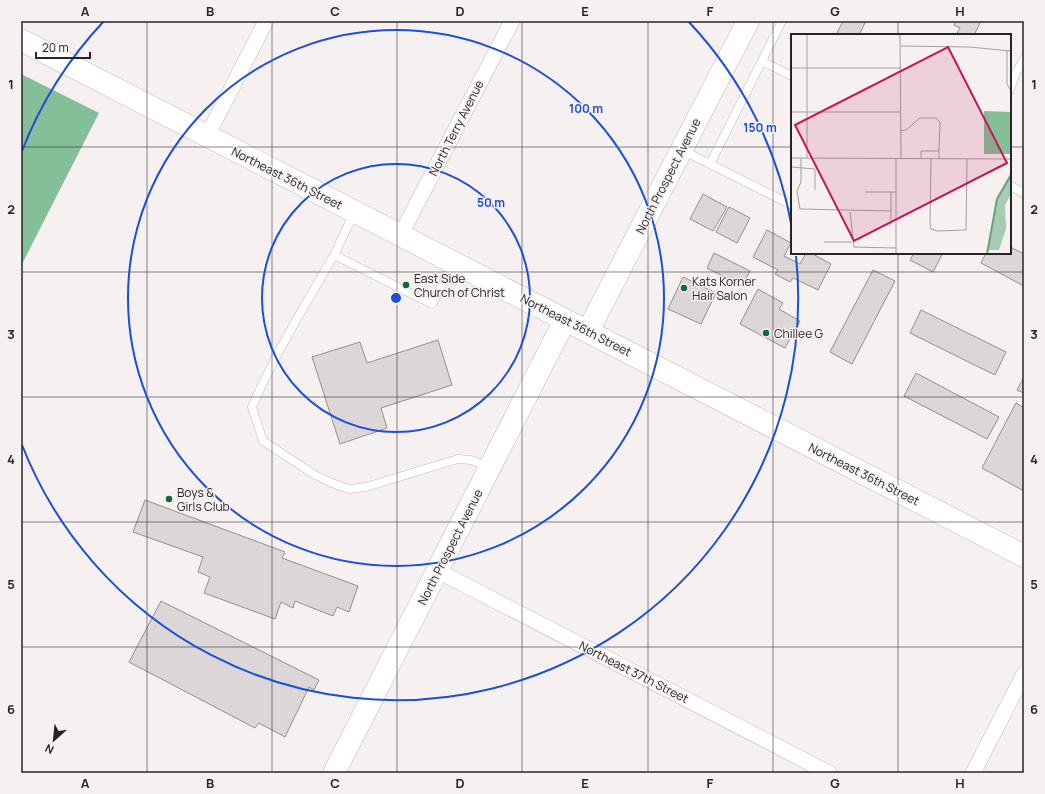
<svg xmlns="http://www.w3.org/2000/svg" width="1045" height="794" font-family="Manrope,sans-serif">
	<rect width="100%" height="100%" fill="#f6f0f1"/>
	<path fill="#84bf97" d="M 21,74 L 99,113 L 21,266 Z"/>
	<path fill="#dcd6d6" stroke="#948f8f" d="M 843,21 L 866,21 L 859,35 L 832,35 L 833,33 L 836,35 Z
		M 956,21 L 981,21 L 974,35 L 956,35 L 960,28 L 954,25 Z
		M 703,194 L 727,207 L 713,231 L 690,219 Z
		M 729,207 L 750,218 L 737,243 L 716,232 Z
		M 767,230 L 791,243 L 784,256 L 800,264 L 806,253 L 811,253 L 831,264 L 818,290 L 793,278 L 790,282 L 775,274 L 778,270 L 753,257 Z
		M 1010,247 L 1024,254 L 1024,286 L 981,263 L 986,253 L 1010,253 Z
		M 714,253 L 750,271 L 742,286 L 707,268 Z
		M 914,253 L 943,253 L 933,272 L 910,260 Z
		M 873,270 L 895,281 L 852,364 L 830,352 Z
		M 683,277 L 716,293 L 701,324 L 668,309 Z
		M 758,289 L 783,303 L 779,309 L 800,321 L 785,348 L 740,324 Z
		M 921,310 L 1006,352 L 995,375 L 910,333 Z
		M 438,340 L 452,385 L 381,408 L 387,428 L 340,444 L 312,357 L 360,342 L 367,363 Z
		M 916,373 L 999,417 L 987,439 L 904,396 Z
		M 1024,377 L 1024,393 L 1017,390 Z
		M 1016,403 L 1024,408 L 1024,491 L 982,468 Z
		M 145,500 L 285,552 L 282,558 L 358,586 L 349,612 L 337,607 L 333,616 L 295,601 L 293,608 L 281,602 L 275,619 L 204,593 L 210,577 L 198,572 L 203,557 L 133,532 Z
		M 161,601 L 319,680 L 314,690 L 309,687 L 285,737 L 259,723 L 255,728 L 129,662 Z"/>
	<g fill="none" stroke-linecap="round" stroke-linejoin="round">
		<defs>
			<path id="lane" d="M 762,61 L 792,76
				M 1010,90 L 1016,73 L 1024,59
				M 682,150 L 792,205
				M 710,164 L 782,21
				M 1010,185 L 1024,194
				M 354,213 L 334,255 L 432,304 L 454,263
				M 334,255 C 305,305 275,354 252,407 L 263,441 L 315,475 L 332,483 L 349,489 L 366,487 L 458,459 L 471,460 L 488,467"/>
			<path id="street" d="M 207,136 L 266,21
				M 400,236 L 512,21
				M 438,571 L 829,773
				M 973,773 L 1024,674"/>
			<path id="secondary" d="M 21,40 L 1024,556
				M 588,331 L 748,21
				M 334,773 L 565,320"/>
		</defs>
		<use href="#lane" stroke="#c1babb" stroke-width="9"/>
		<use href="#street" stroke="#c1babb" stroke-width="16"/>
		<use href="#secondary" stroke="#c1babb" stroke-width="23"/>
		<use href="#lane" stroke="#fff" stroke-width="8"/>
		<use href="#street" stroke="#fff" stroke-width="15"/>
		<use href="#secondary" stroke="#fff" stroke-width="22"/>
	</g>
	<path fill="none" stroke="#262424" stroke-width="1" stroke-opacity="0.55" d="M 147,21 L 147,773M 272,21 L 272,773M 397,21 L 397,773M 522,21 L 522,773M 648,21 L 648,773M 773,21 L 773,773M 898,21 L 898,35M 21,147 L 792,147M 1010,147 L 1024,147M 898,253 L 898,773M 21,272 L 1024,272M 21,397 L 1024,397M 21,522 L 1024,522M 21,647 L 1024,647"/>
	<g fill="none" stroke="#1d4ed8" stroke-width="2">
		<circle cx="396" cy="298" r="134"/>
		<circle cx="396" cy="298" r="268"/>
		<path d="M22 151A402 402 0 0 1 104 21M688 21A402 402 0 0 1 792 228M796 256A402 402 0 0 1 22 445"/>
	</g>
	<g fill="#10683b" stroke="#f6f0f1" stroke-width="1.5">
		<circle cx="406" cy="285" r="4"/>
		<circle cx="684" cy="288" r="4"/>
		<circle cx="766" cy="333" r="4"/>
		<circle cx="169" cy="499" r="4"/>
	</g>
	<g text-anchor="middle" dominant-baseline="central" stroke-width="3" stroke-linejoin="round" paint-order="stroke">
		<g font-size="12" fill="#262424" stroke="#f6f0f1">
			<text transform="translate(456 128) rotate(-63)">North Terry Avenue</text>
			<text transform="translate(668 176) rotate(-63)">North Prospect Avenue</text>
			<text transform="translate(287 178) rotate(27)">Northeast 36th Street</text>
			<text transform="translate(576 325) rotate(27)">Northeast 36th Street</text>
			<text transform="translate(864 474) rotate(27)">Northeast 36th Street</text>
			<text transform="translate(450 547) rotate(-63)">North Prospect Avenue</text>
			<text transform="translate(634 672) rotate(27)">Northeast 37th Street</text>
		</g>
		<g font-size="12" fill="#262424" stroke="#f6f0f1" text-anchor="start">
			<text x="414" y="278">East Side<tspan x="414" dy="14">Church of Christ</tspan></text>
			<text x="692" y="281">Kats Korner<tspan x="692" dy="14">Hair Salon</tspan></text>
			<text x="774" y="333">Chillee G</text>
			<text x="177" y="492">Boys &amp;<tspan x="177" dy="14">Girls Club</tspan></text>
		</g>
	</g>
	<g transform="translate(791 34)">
		<rect width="220" height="220" fill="#f6f0f1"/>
		<path d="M 220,139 L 220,160 L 214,171 L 215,195 L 208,216 L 197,216 L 205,165 Z" fill="#a8ccb2"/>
		<path d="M 193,77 L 220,78 L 220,120 L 193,120 Z" fill="#84bf97"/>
		<path fill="none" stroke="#69a37c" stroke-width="2" d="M 196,220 L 206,165 L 220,141"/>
		<path fill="none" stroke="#a39e9f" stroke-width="1" d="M 109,0 L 110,124M 110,12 L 178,13 L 220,17M 216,17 L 216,50 L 220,57M 0,34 L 110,34M 0,78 L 109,78M 109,97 L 115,96 L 129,84 L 145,84 L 149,88 L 148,117M 0,124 L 220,125M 10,124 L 10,148 L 6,157 L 9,175 L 100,177M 16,124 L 16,0M 130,124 L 130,117 L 148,117 L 148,124M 140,124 L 139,190 L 140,195 L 146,197 L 175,196 L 176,125M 0,133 L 24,135 L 24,156M 74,158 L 105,158M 100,158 L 100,189M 59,178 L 63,213 L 105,214M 33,208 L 61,208M 105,220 L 105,124"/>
		<path fill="#c2185b" fill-opacity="0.15" stroke="#c2185b" stroke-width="2" d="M 157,13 L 216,129 L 63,207 L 4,91 Z"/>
		<rect width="220" height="220" fill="none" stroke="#262424" stroke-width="2"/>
	</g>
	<circle cx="396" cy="298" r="6" fill="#1d4ed8" stroke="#f6f0f1" stroke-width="2"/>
	<g font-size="12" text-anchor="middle" font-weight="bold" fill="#1d4ed8" stroke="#f6f0f1" stroke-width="3" stroke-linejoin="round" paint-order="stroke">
		<text x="586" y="113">100 m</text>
		<text x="760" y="132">150 m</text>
		<text x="491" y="207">50 m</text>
	</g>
	<rect width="1045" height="794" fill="none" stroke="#f6f0f1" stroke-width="44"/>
	<g transform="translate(54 740) rotate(207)" stroke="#f6f0f1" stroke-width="3" paint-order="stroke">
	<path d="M0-3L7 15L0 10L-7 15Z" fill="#262424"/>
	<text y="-6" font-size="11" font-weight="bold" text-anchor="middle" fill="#262424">N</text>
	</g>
	<path d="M36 52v6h54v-6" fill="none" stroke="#262424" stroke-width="2"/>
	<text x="42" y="52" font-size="12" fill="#262424" stroke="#f6f0f1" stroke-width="3" paint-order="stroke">20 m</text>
	<rect x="22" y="22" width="1001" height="750" fill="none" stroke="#262424" stroke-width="1.5"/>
	<g font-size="13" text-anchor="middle" font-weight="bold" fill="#262424">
		<text x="85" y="16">A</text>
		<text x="210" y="16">B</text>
		<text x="335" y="16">C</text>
		<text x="460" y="16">D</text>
		<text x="585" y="16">E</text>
		<text x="710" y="16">F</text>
		<text x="835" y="16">G</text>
		<text x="960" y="16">H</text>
		<text x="11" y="89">1</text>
		<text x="1034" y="89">1</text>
		<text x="11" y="214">2</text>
		<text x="1034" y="214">2</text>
		<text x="11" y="339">3</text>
		<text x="1034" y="339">3</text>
		<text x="11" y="464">4</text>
		<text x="1034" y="464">4</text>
		<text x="11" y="589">5</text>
		<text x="1034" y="589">5</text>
		<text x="11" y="714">6</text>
		<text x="1034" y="714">6</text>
		<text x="85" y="788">A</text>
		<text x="210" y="788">B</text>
		<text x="335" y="788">C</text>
		<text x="460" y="788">D</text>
		<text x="585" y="788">E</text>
		<text x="710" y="788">F</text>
		<text x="835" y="788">G</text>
		<text x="960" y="788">H</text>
	</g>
</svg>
